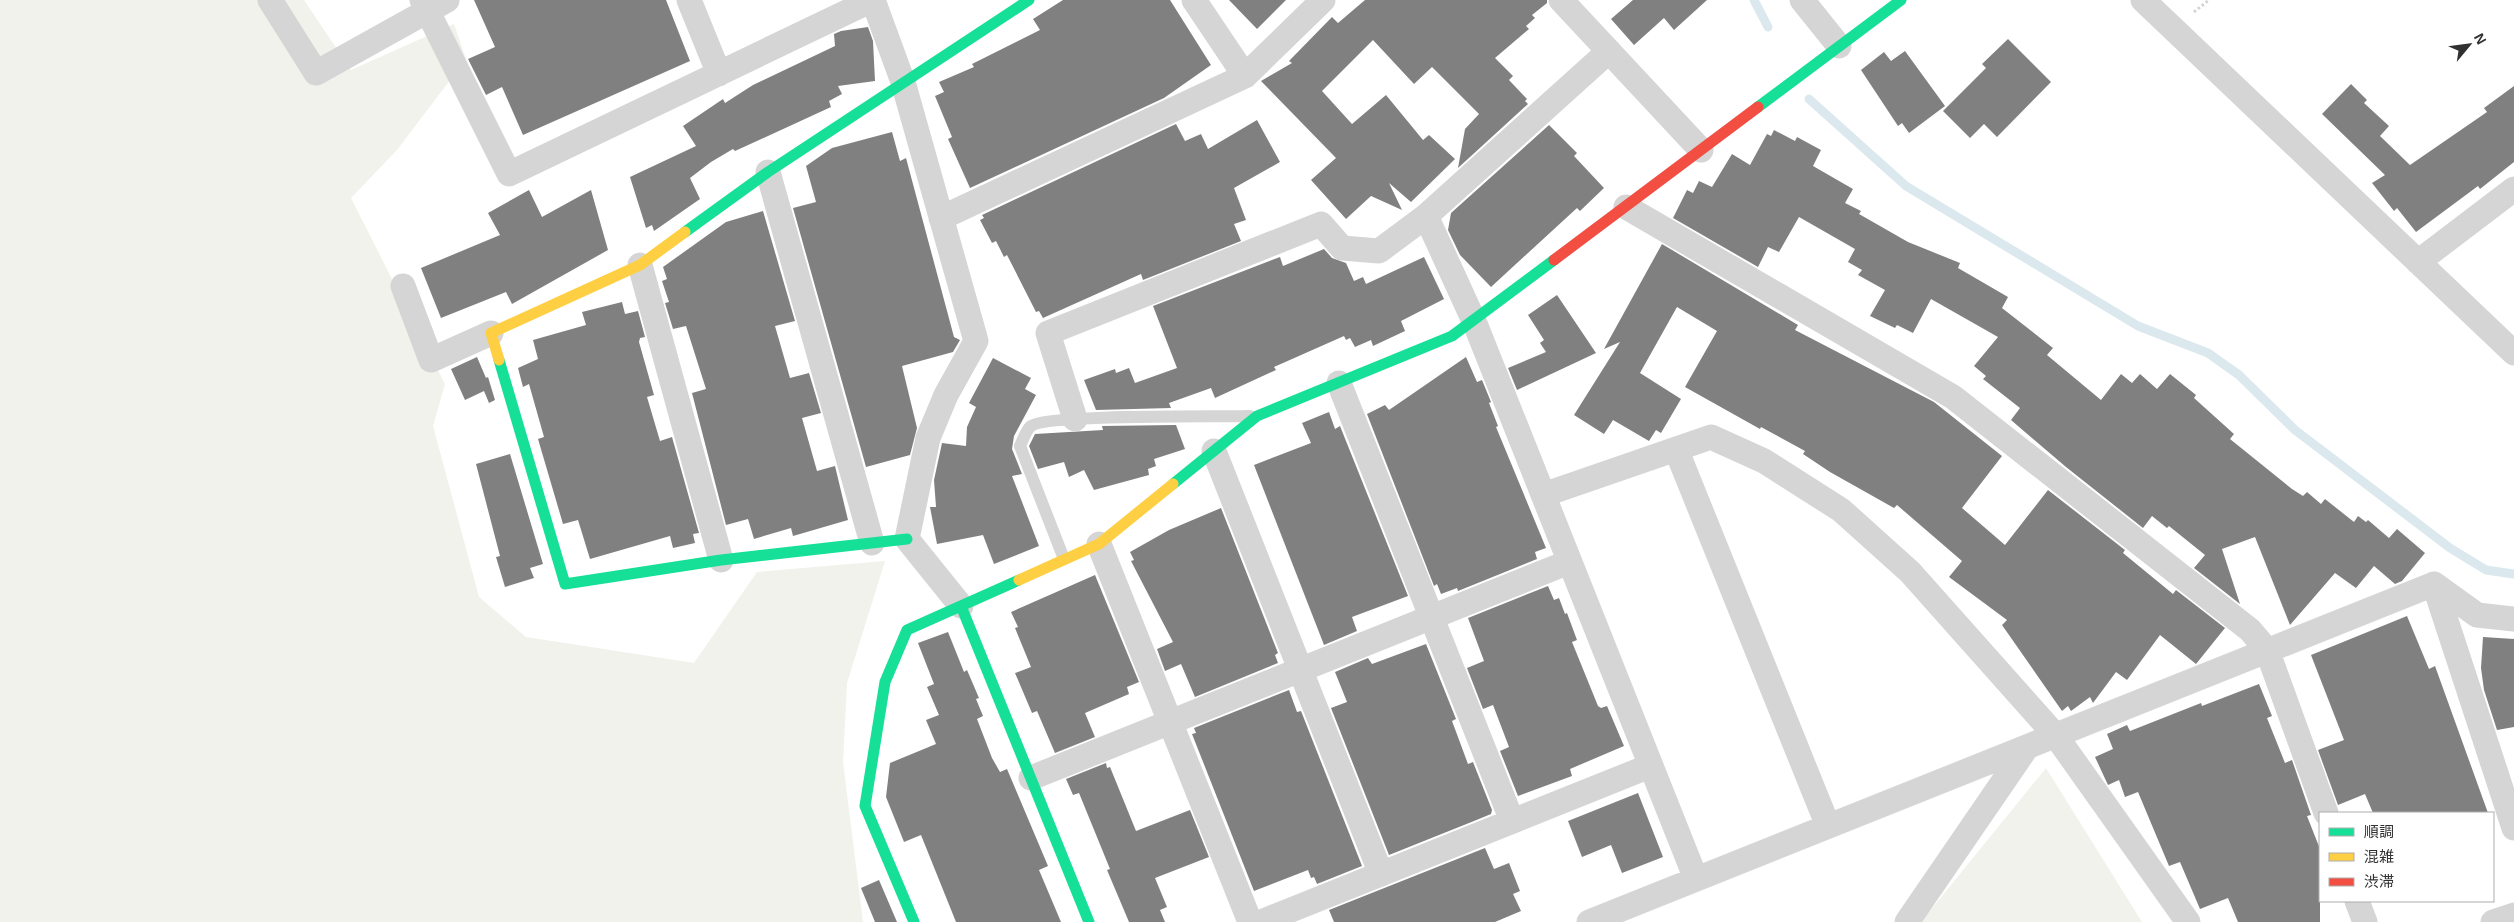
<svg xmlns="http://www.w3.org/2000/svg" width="2514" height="922" font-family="Helvetica,'Noto Sans JP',sans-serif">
	<rect width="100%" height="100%" fill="#fff"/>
	<path fill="#f0f2eb" d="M 0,0 L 304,0 L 351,70 L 454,24 L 466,59 L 397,150 L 351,198 L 445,384 L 433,426 L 479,597 L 526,637 L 694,663 L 757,572 L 885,561 L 847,683 L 843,762 L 863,922 L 0,922 Z
		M 2046,768 L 2142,922 L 1921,922 Z"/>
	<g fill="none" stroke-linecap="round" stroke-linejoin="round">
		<path stroke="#dbe9ee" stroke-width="9" d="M 1754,0 L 1768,27
			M 1809,99 L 1906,186 L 2138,326 L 2208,353 L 2239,375 L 2295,430 L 2450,548 L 2486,570 L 2514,574"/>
	</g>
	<path fill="#808080" d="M 474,0 L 666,0 L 690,61 L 523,135 L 502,87 L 486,95 L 468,59 L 495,47 Z
		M 1063,0 L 1170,0 L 1211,65 L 1164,98 L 970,188 L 948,139 L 952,137 L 935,96 L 944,92 L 939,82 L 974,67 L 972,64 L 1040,30 L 1033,19 Z
		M 1229,0 L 1286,0 L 1257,29 Z
		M 1365,0 L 1547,0 L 1547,3 L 1532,15 L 1535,18 L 1526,26 L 1529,29 L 1495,58 L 1513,76 L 1509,80 L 1527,99 L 1525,101 L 1528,104 L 1458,168 L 1465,129 L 1479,114 L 1432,67 L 1414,84 L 1373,40 L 1322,91 L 1352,124 L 1386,95 L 1423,140 L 1429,135 L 1455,159 L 1411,202 L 1389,183 L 1402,210 L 1371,196 L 1346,219 L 1311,180 L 1336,158 L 1261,81 L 1292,63 L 1289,61 L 1332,17 L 1338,23 Z
		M 1633,0 L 1707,0 L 1674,30 L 1664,18 L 1634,45 L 1611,19 Z
		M 868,27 L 873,41 L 875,81 L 838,86 L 842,94 L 829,101 L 831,107 L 735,151 L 733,149 L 711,162 L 690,178 L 700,199 L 654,231 L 652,225 L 646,228 L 630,177 L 696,146 L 683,126 L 723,99 L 725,103 L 753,85 L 835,46 L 834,34 L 841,31 Z
		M 2008,39 L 2051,82 L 1997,137 L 1984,124 L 1970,138 L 1943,111 L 1986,68 L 1982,64 Z
		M 1905,51 L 1945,106 L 1909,133 L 1902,123 L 1898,126 L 1861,70 L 1884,52 L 1891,61 Z
		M 2351,84 L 2367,100 L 2364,103 L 2389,126 L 2380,136 L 2410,165 L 2487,112 L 2484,108 L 2514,86 L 2514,162 L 2480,189 L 2478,186 L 2416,232 L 2397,208 L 2394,211 L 2372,183 L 2385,175 L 2322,114 Z
		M 1257,120 L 1280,162 L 1234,188 L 1246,220 L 1234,224 L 1241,241 L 1143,280 L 1141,274 L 1043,318 L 1039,311 L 1036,312 L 1007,255 L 1004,257 L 996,241 L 992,243 L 980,220 L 984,218 L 982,215 L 1176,124 L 1185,141 L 1201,134 L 1208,149 Z
		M 1549,125 L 1577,153 L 1574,156 L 1604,188 L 1580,211 L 1577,208 L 1491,287 L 1460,255 L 1448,230 L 1451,213 Z
		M 1774,130 L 1795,141 L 1797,137 L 1821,150 L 1813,166 L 1853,189 L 1845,203 L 1861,211 L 1859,214 L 1908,242 L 1960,263 L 1958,268 L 2008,297 L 2002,308 L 2053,348 L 2047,355 L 2101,400 L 2121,374 L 2132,383 L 2140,374 L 2157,389 L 2170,374 L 2196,395 L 2194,398 L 2234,434 L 2230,439 L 2292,489 L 2303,496 L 2307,492 L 2321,504 L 2325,499 L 2354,522 L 2358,516 L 2366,522 L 2368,520 L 2389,538 L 2397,529 L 2425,553 L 2402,581 L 2395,584 L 2374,566 L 2356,588 L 2335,573 L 2290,625 L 2255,537 L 2222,549 L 2240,604 L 2194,568 L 2205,555 L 2169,526 L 2167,528 L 2152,516 L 2143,528 L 2066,467 L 2011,420 L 2020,408 L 1983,379 L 1986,376 L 1974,366 L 1998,337 L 1931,299 L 1913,333 L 1897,325 L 1895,328 L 1870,316 L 1885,290 L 1858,275 L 1862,270 L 1848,262 L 1855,249 L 1799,217 L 1779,252 L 1768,247 L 1758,267 L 1673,218 L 1687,190 L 1693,193 L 1699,181 L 1712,187 L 1732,154 L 1750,165 L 1767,134 L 1771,136 Z
		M 892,132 L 900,161 L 906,158 L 954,337 L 960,340 L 953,352 L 902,366 L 917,428 L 910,455 L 866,467 L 793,208 L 816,202 L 806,166 L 832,148 Z
		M 529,190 L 542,217 L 591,190 L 608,250 L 512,304 L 506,292 L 441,318 L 421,268 L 500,235 L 488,213 Z
		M 763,211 L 795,321 L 775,326 L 790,378 L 809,373 L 821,413 L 802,418 L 817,471 L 835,466 L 848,520 L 793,536 L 791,528 L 754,539 L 748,519 L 726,525 L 692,393 L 706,389 L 686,326 L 673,329 L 665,303 L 669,302 L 662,281 L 667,279 L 663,267 L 726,222 Z
		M 1662,244 L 1798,325 L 1795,330 L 1934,402 L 2002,456 L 1962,508 L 2005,545 L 2048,490 L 2125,550 L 2123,553 L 2173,594 L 2176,590 L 2225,628 L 2196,664 L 2160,635 L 2127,680 L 2116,672 L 2093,703 L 2090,697 L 2071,711 L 2068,706 L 2062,711 L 2002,625 L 2007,620 L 1949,577 L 1962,561 L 1897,505 L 1894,508 L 1830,472 L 1803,454 L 1805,451 L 1761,427 L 1760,429 L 1685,387 L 1717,331 L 1677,307 L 1640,373 L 1681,399 L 1661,433 L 1656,430 L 1649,441 L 1613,420 L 1604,434 L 1574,415 L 1620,342 L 1604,349 Z
		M 1324,249 L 1332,258 L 1346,263 L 1354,281 L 1363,277 L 1366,284 L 1424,257 L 1444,299 L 1401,321 L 1405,331 L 1373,346 L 1371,340 L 1355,347 L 1350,338 L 1346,340 L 1344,336 L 1274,367 L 1276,370 L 1215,398 L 1211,388 L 1169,403 L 1171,408 L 1096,410 L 1084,380 L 1115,369 L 1116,373 L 1129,368 L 1135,383 L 1177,368 L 1153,306 L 1280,257 L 1283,266 Z
		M 1557,295 L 1596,353 L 1517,390 L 1508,368 L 1546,352 L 1540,343 L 1544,340 L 1528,315 Z
		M 622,302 L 625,314 L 638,311 L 645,337 L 640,338 L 639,342 L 654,395 L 647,397 L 660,441 L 672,437 L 699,533 L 693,534 L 695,543 L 673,548 L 670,536 L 590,559 L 578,520 L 563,524 L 538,439 L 544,437 L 529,384 L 523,387 L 518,368 L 538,359 L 533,340 L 586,325 L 582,312 Z
		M 477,357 L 486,378 L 488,377 L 495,400 L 489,403 L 484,391 L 465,400 L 451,369 Z
		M 1466,357 L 1477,382 L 1482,380 L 1491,402 L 1489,403 L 1498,426 L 1496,427 L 1546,548 L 1535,552 L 1537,559 L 1458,591 L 1457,588 L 1441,594 L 1437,584 L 1434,586 L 1367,414 L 1385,405 L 1389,410 Z
		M 993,358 L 1031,378 L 1025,389 L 1036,395 L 1014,436 L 1012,449 L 1022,474 L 1012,476 L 1039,546 L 994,564 L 983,535 L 937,544 L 930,507 L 936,507 L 934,480 L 942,443 L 966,446 L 967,427 L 976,407 L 969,403 Z
		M 1329,412 L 1335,429 L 1340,426 L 1408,596 L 1352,617 L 1357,631 L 1324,645 L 1254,465 L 1311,443 L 1302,423 Z
		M 1176,425 L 1185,449 L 1154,459 L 1156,466 L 1148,469 L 1149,475 L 1094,490 L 1084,470 L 1069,477 L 1064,462 L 1038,469 L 1029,446 L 1035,434 L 1103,430 L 1102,426 Z
		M 510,454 L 543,564 L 530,568 L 534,578 L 505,587 L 496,557 L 500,556 L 476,464 Z
		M 1221,508 L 1278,653 L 1275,655 L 1278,663 L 1195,697 L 1181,664 L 1165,671 L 1157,649 L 1173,642 L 1131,561 L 1134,560 L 1130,552 L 1169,530 Z
		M 1095,575 L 1139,682 L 1127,687 L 1129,694 L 1085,713 L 1095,737 L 1055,753 L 1037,711 L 1032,713 L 1015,673 L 1031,667 L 1015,628 L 1018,627 L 1011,612 Z
		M 1548,586 L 1554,600 L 1559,598 L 1565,614 L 1567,613 L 1577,640 L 1572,642 L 1598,706 L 1601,708 L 1607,706 L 1624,746 L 1570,769 L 1572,776 L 1518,796 L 1500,751 L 1509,747 L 1493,705 L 1483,709 L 1467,668 L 1484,661 L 1468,618 Z
		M 2407,616 L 2429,669 L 2435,666 L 2488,813 L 2373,813 L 2365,794 L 2338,805 L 2318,750 L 2344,740 L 2311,655 Z
		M 948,632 L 964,672 L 967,670 L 979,698 L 976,699 L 983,716 L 977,719 L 992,758 L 1000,772 L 1007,769 L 1048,866 L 1039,870 L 1061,922 L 956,922 L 921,835 L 904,842 L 886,797 L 890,763 L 936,744 L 926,720 L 939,715 L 927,687 L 934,684 L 918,643 Z
		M 2483,637 L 2514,639 L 2514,727 L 2497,730 L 2484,690 L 2481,668 Z
		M 1426,644 L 1456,719 L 1452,721 L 1468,764 L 1473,762 L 1492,810 L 1491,814 L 1474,821 L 1389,855 L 1331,708 L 1347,702 L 1335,672 L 1368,658 L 1372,664 Z
		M 2259,684 L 2272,716 L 2267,718 L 2285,763 L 2292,760 L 2311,815 L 2307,816 L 2320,849 L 2320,922 L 2238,922 L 2228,898 L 2200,909 L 2180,862 L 2169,866 L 2138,792 L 2125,797 L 2119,780 L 2108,785 L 2095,757 L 2113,749 L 2107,734 L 2127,725 L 2130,731 L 2201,703 L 2202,706 Z
		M 1289,690 L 1297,712 L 1301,711 L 1362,866 L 1317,884 L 1314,877 L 1311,878 L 1308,870 L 1254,891 L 1192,734 L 1196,733 L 1194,728 Z
		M 1106,763 L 1107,768 L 1110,767 L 1136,831 L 1190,810 L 1209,857 L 1155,878 L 1167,907 L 1160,910 L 1165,922 L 1129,922 L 1107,870 L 1110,869 L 1079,793 L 1073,795 L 1066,779 Z
		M 1638,793 L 1663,857 L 1622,873 L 1611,845 L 1582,857 L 1568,821 Z
		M 1485,848 L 1494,869 L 1509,863 L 1520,891 L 1513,894 L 1521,911 L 1495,922 L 1334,922 L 1329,910 Z
		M 879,880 L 897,922 L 875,922 L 861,888 Z"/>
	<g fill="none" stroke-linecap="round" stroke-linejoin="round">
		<path stroke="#d4d4d4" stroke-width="3" stroke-dasharray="2.5 2.5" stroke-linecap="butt" d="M 2194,12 L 2209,0"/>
		<path stroke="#d5d5d5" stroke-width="12" d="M 1064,559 L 1020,446 C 1023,440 1026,430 1031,426 C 1046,414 1220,417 1250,416"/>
		<path stroke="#d5d5d5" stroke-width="25" d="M 270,0 L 316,73 L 447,0
			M 422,0 L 509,174 L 872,0
			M 689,0 L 719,74
			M 873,0 L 903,82 L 976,341 L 946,395 L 928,438 L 907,539 L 961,606
			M 1194,0 L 1245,76
			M 1561,0 L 1701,150
			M 1802,0 L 1839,46
			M 2143,0 L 2514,353
			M 768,172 L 872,543
			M 1626,207 L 1953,397 L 2250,630 L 2267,650 L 2326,813
			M 1426,216 L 1474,321 L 1696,879
			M 941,218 L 1245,76 L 1323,0
			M 2418,262 L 2514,189
			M 640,265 L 721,560
			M 403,286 L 431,360 L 491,333
			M 1339,383 L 1512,821
			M 1075,419 L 1048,333 L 1321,224 L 1342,248 L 1379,251 L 1426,216 L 1609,51
			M 1676,449 L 1828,826
			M 1214,451 L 1381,874
			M 1543,495 L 1711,437 L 1764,461 L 1841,510 L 1910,572 L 2056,736 L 2188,922
			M 1099,544 L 1250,922
			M 2434,584 L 2514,828
			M 1031,778 L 1569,562
			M 2357,901 L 2365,922
			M 1261,922 L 1650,766
			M 1589,922 L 2434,584 L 2477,615 L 2514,619
			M 1907,922 L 2027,747
			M 2493,922 L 2514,915"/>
		<path stroke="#16e098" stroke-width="11" d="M 1758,107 L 1901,0
			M 685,232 L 768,172 L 1029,0
			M 499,360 L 565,584 L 721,560 L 907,539
			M 1173,484 L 1257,416 L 1452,336 L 1554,260
			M 961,606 L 1089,922
			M 914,922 L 865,806 L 885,682 L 907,630 L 1019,580"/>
		<path stroke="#ffcf43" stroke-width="11" d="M 499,360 L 491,333 L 640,265 L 685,232
			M 1019,580 L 1099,544 L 1173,484"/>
		<path stroke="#f24e42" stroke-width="11" d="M 1554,260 L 1758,107"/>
	</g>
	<rect x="2319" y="812" width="175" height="90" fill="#ffffff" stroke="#adadad"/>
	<rect x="2329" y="828" width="25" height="8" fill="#16e098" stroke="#adadad"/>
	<text x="2364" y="837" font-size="15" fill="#313131">順調</text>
	<rect x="2329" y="853" width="25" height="8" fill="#ffcf43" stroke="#adadad"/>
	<text x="2364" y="862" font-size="15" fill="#313131">混雑</text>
	<rect x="2329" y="878" width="25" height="8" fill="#f24e42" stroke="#adadad"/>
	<text x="2364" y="887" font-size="15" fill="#313131">渋滞</text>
	<g transform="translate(2469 45) rotate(61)" stroke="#ffffff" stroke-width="4" paint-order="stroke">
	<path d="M0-4L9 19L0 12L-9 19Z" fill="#313131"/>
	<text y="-8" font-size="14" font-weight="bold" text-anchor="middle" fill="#313131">N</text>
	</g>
</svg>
